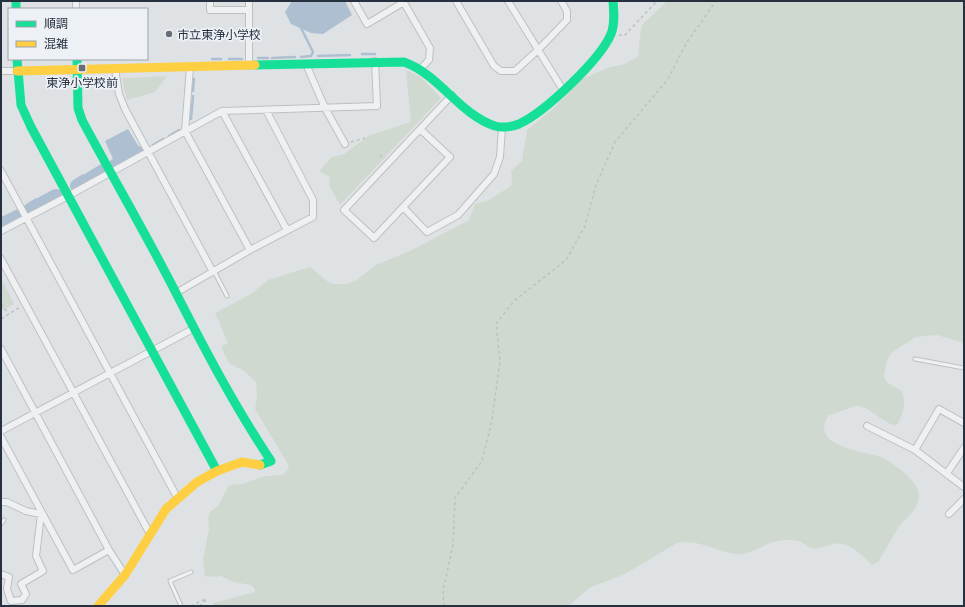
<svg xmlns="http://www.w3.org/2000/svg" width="965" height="607" font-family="'Exo 2','Noto Sans JP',sans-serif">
	<rect width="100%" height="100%" fill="#dfe2e5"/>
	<path fill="#d0d9d0" d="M 667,1 L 964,1 L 964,343 L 937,335 L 916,337 L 891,353 L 886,364 L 884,376 L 886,382 L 902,391 C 906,405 904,412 897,425 C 883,425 873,408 858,406 C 852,406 835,414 828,416 C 809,447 865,451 881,457 C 892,462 920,482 919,495 C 919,498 918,504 916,507 C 912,514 905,519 900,525 C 892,537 886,550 878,562 L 872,565 C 862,556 849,541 833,544 C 827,546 819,549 812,548 C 807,547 803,542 799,541 C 791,539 782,540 774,542 C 762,545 749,556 736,554 C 716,552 698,538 677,543 L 625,574 L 589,588 L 569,606 L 214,606 L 213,603 L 255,592 L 255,589 L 251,585 L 233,582 L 221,576 L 208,577 L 205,576 L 203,560 L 209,529 L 208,517 L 210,512 L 218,506 L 229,485 L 242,484 L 265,476 L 282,475 L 287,471 L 289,466 L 255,409 L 257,397 L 256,382 L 244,371 L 229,363 L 221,347 L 228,343 L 215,313 L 251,294 L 268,280 L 310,267 L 327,281 L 333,284 L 346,284 L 355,281 L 376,265 L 412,250 L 469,220 L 475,204 L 487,201 L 511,186 L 512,181 L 511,171 L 522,161 L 527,130 L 555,107 L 582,79 L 610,67 L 622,65 L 638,57 L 641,28 L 644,23 Z
		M 406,70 L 421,77 L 441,98 L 340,205 L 329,185 L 330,177 L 319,171 L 332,157 L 344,154 L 370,135 L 411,122 Z
		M 167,76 L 155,92 L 127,100 L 122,79 L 123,78 Z
		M 1,277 L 14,304 L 1,311 Z"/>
	<path fill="#adbfd1" d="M 292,1 L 345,1 L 352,15 L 323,34 L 311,33 L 291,24 L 285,12 Z
		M 128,129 L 139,147 L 114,161 L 105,141 Z"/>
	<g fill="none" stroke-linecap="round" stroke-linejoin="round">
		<path stroke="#adbfd1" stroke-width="2.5" d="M 301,28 L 313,52 L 311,56 L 301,57
			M 362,54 L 375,54
			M 318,56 L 350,55
			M 258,58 L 268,58
			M 272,58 L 295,57
			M 212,59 L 221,59
			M 229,59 L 242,59
			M 193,91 L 194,79
			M 191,119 L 193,96
			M 169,136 L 179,130
			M 153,145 L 163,139
			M 138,153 L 139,152"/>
		<path stroke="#adbfd1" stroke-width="14" d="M 116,165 L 138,153
			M 90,179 L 103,171
			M 77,186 L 85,181
			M 43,203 L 56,196
			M 30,210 L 38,205
			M 5,223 L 19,216"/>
		<defs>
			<path id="lane" d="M 214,271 L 227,296
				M 915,359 L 964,368
				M 1,524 L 4,520
				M 181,606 L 170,581 L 191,572"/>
			<path id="street" d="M 76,1 L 76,9
				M 210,1 L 210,10 L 249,10
				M 249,1 L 249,66
				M 354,1 L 367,24 L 404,2
				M 403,1 L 430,48 L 429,60 L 420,69
				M 456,1 L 494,66 L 501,71 L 515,71 L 538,50 L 567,20 L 567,11 L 561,1
				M 508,1 L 563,90
				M 306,64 L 325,108 L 345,144
				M 190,67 L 185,131 L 250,250
				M 115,69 L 119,94 L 125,109 L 213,272
				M 1,71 L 17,71
				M 222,111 L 287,230
				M 420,129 L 450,157 L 374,238 L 344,210 L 452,95
				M 1,171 L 178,499
				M 403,207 L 427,232 L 458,215 L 494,174 L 500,157 L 502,127
				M 1,231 L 68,196 L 222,111 L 377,106 L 375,61
				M 1,259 L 150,534
				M 176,293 L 250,250 L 313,217 L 313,200 L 266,110
				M 1,349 L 109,550 L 125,575
				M 867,426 L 915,450 L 964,487
				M 1,431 L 193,329
				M 1,437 L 73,570 L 109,550
				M 915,450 L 939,409 L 964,423
				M 947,473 L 964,448
				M 1,502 L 7,502 L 26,511 L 41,514 L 36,556 L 43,571 L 21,584 L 26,594 L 22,600 L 11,601 L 7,589 L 9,577 L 1,574
				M 949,514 L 964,499"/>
		</defs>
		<use href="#lane" stroke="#bdc0c3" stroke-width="5"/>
		<use href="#street" stroke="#bdc0c3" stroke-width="8"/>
		<path stroke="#bdc0c3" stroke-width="1.5" stroke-dasharray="3 3" stroke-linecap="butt" d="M 619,35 L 624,36 L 657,1
			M 351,142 L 365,138
			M 380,155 L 383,159
			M 1,304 L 9,314
			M 1,319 L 20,307
			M 191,606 L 205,599
			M 199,606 L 206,600 L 205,599
			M 444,606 L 443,591 L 453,545 L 455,498 L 482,461 L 492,420 L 500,361 L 496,324 L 514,301 L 566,260 L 585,226 L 596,185 L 615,142 L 668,79 L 687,42 L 716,1"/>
		<use href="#lane" stroke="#eff0f2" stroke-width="3"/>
		<use href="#street" stroke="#eff0f2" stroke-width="6"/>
		<path stroke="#16e098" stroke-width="9" d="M 16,1 L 16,9
			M 17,59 L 21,105 L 31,127 L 217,471
			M 77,59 L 78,108 L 82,120 C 113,178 146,234 176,293 C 205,350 235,407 271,461 L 260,465
			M 255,65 L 404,62 C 440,75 459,114 495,126 C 502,128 512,127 519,124 C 545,112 600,60 611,34 C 615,24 614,12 613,1"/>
		<path stroke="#ffcf43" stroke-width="9" d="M 17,71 L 255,65
			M 98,606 L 125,575 L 166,509 L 197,482 L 217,471 L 242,462 L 260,465"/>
	</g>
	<g fill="#676e78" stroke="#edf0f5" stroke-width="1.5">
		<circle cx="169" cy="34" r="4"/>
		<rect x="78" y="64" width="8" height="8" rx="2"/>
	</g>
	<g text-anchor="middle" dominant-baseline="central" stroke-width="3.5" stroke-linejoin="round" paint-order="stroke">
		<g font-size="12" fill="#26303e" stroke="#edf0f5" text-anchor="start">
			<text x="177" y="34">市立東浄小学校</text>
			<text x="82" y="82" text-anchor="middle">東浄小学校前</text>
		</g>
	</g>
	<rect width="965" height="607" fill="none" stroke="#26303e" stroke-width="4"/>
	<rect x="8" y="8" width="140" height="52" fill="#edf0f5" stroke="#9da3ac"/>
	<rect x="16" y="21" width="20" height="6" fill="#16e098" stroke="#9da3ac"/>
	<text x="44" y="28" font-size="12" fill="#26303e">順調</text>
	<rect x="16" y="41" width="20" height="6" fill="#ffcf43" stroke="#9da3ac"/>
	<text x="44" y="48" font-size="12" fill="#26303e">混雑</text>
</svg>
